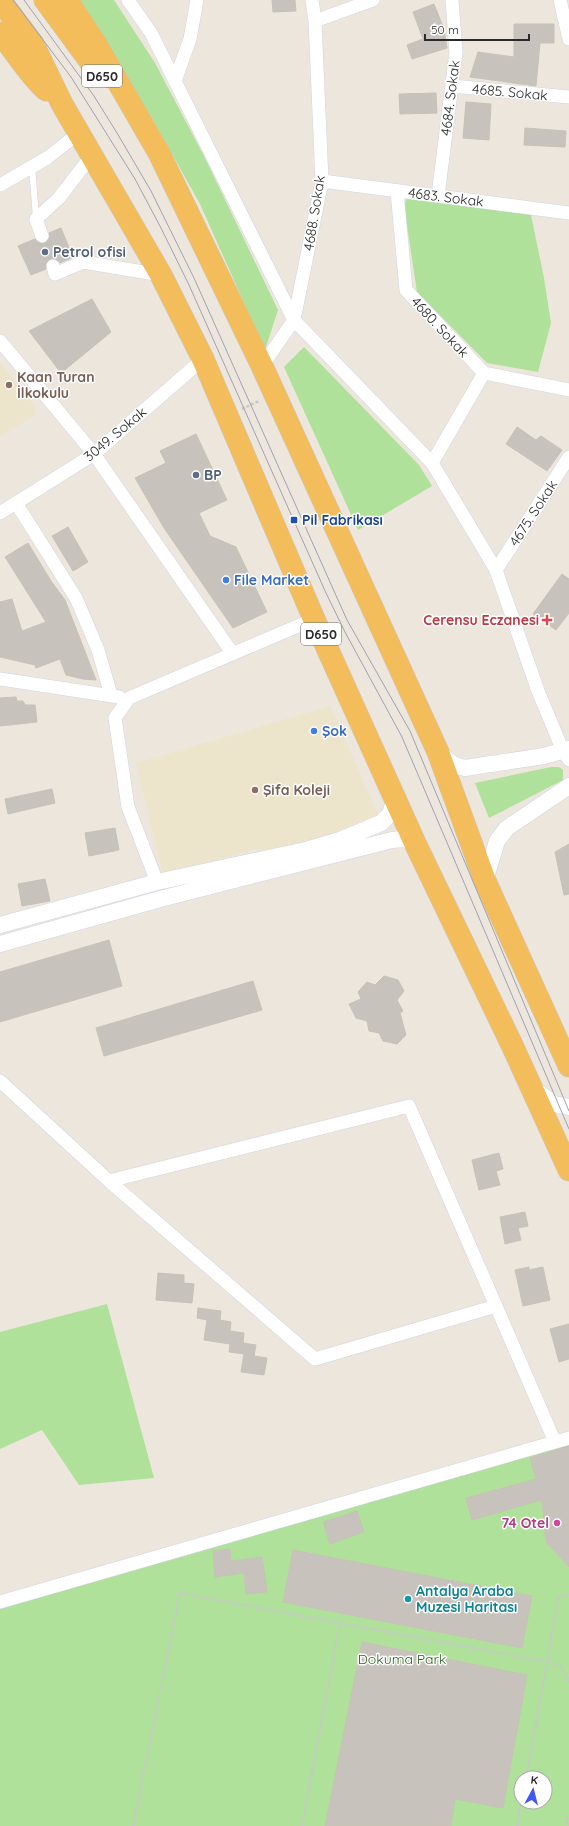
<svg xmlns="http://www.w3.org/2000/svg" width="569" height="1826" font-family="Quicksand,sans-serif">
	<rect width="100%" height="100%" fill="#ece6dc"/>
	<path fill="#ede4cc" d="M 0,362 L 36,407 L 35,415 L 0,437 Z
		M 331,706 L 379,818 L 292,849 L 256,849 L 163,874 L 136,763 Z"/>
	<path fill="#afe19a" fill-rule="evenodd" d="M 76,0 L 114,0 L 155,63 L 205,158 L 278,310 L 265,350 L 200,204 L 153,120 Z
		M 408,195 L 531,215 L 544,278 L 551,323 L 538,372 L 487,363 L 417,292 L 404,205 Z
		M 304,347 L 419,465 L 432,486 L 358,530 L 284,367 Z
		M 551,767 L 559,767 L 563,770 L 563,780 L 489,818 L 475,783 Z
		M 107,1304 L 154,1478 L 79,1485 L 42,1430 L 0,1449 L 0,1332 Z
		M 569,1439 L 569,1826 L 0,1826 L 0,1602 ZM 521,1778 L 545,1778 L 545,1802 L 521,1802 Z"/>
	<path fill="#c7c3bc" stroke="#c7c2b6" d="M 272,0 L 295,0 L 296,11 L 273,12 Z
		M 434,4 L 444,29 L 447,48 L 412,59 L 407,45 L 423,39 L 413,12 Z
		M 514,24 L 554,24 L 554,43 L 540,43 L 536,86 L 470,77 L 478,52 L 514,57 Z
		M 436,93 L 437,113 L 400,114 L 399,94 Z
		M 466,102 L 491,104 L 489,140 L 463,138 Z
		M 525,128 L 566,131 L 565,147 L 524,145 Z
		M 61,228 L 73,257 L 60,263 L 56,258 L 51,258 L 45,263 L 46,269 L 31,275 L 18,246 L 35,239 L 40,244 L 45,243 L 50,238 L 49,233 Z
		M 92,299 L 111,332 L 61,373 L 29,331 Z
		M 517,427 L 536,440 L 541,436 L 562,450 L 547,471 L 506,444 Z
		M 196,434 L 227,500 L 199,513 L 210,536 L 236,547 L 267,612 L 233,628 L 164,528 L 135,478 L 166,463 L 160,451 Z
		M 68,527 L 88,562 L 73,571 L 52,536 Z
		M 28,543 L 51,581 L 65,600 L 96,680 L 83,679 L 66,675 L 60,659 L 36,668 L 35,665 L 0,657 L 0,602 L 12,599 L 22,631 L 46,622 L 5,557 Z
		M 562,574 L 569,579 L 569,613 L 556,630 L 533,614 Z
		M 16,697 L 17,701 L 23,701 L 25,705 L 35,705 L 37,722 L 0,726 L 0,698 Z
		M 52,789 L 55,803 L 8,814 L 5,799 Z
		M 115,828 L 119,850 L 89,856 L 85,833 Z
		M 569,844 L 569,894 L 564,895 L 555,852 Z
		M 45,879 L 50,901 L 22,906 L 18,884 Z
		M 109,940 L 122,986 L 0,1022 L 0,972 Z
		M 384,976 L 398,980 L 404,991 L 397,1000 L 403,1011 L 400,1013 L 406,1035 L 397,1044 L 383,1041 L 379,1033 L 369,1031 L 367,1021 L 356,1018 L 349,1004 L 361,999 L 358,992 L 367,982 L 375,985 Z
		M 253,981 L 262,1010 L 104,1056 L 96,1028 Z
		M 499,1153 L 503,1169 L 496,1171 L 500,1185 L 479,1190 L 472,1160 Z
		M 525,1212 L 528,1226 L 518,1228 L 521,1240 L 505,1244 L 500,1217 Z
		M 529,1267 L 529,1270 L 543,1267 L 550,1300 L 523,1306 L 515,1270 Z
		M 158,1273 L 184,1275 L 184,1283 L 194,1284 L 192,1303 L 156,1300 Z
		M 198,1308 L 221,1311 L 220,1320 L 231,1322 L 230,1331 L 244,1333 L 243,1343 L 256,1345 L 254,1356 L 267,1358 L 264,1375 L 241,1372 L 244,1354 L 229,1352 L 230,1344 L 204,1340 L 207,1320 L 197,1318 Z
		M 569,1324 L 569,1359 L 559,1362 L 550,1329 Z
		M 569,1446 L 569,1567 L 546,1542 L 542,1500 L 472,1520 L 466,1498 L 536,1479 L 530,1458 Z
		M 357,1511 L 364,1532 L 330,1544 L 323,1522 Z
		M 230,1549 L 231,1561 L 262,1557 L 267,1592 L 246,1594 L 244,1573 L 215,1577 L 213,1551 Z
		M 293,1550 L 532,1596 L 522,1648 L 283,1602 Z
		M 362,1642 L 527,1675 L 503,1808 L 455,1799 L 451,1826 L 325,1826 Z"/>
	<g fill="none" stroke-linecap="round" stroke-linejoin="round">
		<path stroke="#c5c0b8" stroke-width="13" stroke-dasharray="13 6" stroke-linecap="butt" d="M 42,236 L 53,266"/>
		<defs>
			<path id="service" d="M 32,166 L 36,218"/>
			<path id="minor" d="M 128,0 L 151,33 L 294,320 L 432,463 L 496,570 L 538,691 L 563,751 L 569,760
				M 560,0 L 569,39
				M 315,21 L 373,0
				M 175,81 L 190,39 L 197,0
				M 452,86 L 569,97
				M 322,181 L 569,213
				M 0,185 L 47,158 L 79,133
				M 397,191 L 406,290 L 484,373 L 569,390
				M 438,196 L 456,52 L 452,0
				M 42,236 L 36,219 L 59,198 L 92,155
				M 53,266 L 55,274 L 83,262 L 161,275
				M 0,341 L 94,454 L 233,654
				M 262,366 L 294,320 L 322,181 L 315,21 L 312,0
				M 432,463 L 484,373
				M 16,503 L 76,598 L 98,650 L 111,695
				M 0,513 L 94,454 L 203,359
				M 496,570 L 569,457
				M 0,679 L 119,697
				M 157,882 L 128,807 L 115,718 L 129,698 L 314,619
				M 0,1081 L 109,1181 L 315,1359 L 496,1306 L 409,1106 L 109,1181
				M 496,1306 L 555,1442
				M 0,1602 L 569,1438"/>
			<path id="tertiary" d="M 438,752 L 454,765 L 465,768 L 544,756 L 569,749
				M 485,881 L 497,841 L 507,828 L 569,786
				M 0,925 L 157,882 L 306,850 L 340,840 L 381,823 L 390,814 L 395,799
				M 0,944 L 160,899 L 392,840 L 403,839 L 415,843
				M 533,1088 L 554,1104 L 569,1107"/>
			<path id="trunk" d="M 0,0 L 33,44 L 62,104 L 161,275 L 203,359 L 314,619 L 415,843 L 512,1045 L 569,1170
				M 45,0 L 92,64
				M 67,0 L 96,44 L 159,153 L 262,366 L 438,752 L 485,881 L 569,1066
				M 0,33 C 15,51 29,75 46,90"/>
		</defs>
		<use href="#service" stroke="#d2d4e3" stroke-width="7"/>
		<use href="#minor" stroke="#d2d4e3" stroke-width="14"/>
		<use href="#tertiary" stroke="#d2d4e3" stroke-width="17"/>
		<use href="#trunk" stroke="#c8c8c8" stroke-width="23"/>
		<path stroke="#c8c8c8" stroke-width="2.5" stroke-dasharray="3 2" stroke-linecap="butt" d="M 242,409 L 259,401
			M 569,1594 L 558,1598 L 547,1662 L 560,1665 L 569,1682
			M 568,1817 L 568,1826
			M 133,1826 L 180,1593 L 547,1662 L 526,1778
			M 302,1826 L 340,1623
			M 517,1826 L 521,1802"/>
		<use href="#service" stroke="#fff" stroke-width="6"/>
		<use href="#minor" stroke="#fff" stroke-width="13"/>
		<use href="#tertiary" stroke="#fff" stroke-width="16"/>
		<use href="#trunk" stroke="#f4bd5c" stroke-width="22"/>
		<path stroke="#9fa1b4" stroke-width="1" d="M 13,0 L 71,77 L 135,179 L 161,228 L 189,285 L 326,593 L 345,632 L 402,737 L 569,1129
			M 24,0 L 94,96 L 117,133 L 151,191 L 194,278 L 347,620 L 410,731 L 569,1111"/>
	</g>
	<g fill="#5c6f8a" stroke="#fff" stroke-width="1.5">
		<circle cx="45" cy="252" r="4"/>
		<circle cx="196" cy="475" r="4"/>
	</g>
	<g fill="#8d6e63" stroke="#fff" stroke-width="1.5">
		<circle cx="9" cy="385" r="4"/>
		<circle cx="255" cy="790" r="4"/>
	</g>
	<rect fill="#1a4fb4" stroke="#fff" stroke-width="1.5" x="290" y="516" width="8" height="8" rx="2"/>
	<g fill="#3f7fe0" stroke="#fff" stroke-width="1.5">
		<circle cx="226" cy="580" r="4"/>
		<circle cx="314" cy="731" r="4"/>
	</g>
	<path fill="#e0444e" stroke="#fff" stroke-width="1.5" d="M545 614h4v4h4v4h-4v4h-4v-4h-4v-4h4z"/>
	<circle fill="#d1479c" stroke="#fff" stroke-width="1.5" cx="557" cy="1523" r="4"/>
	<circle fill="#0f9aa8" stroke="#fff" stroke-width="1.5" cx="408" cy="1599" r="4"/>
	<g text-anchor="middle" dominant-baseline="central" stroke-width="3" stroke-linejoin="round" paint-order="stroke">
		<g fill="#fff" stroke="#6a6a6a" stroke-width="1">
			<rect x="82" y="65" width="40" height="22" rx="3"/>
			<rect x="301" y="623" width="40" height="22" rx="3"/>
		</g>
		<g font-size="13" font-weight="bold" fill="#2a2a2a">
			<text x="102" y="76">D650</text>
			<text x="321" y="634">D650</text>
		</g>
		<g font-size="14" fill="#2a2a2a" stroke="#fff">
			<text transform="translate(510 92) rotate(5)">4685. Sokak</text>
			<text transform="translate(450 98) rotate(-83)">4684. Sokak</text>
			<text transform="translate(446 197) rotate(7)">4683. Sokak</text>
			<text transform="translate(314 213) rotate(-81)">4688. Sokak</text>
			<text transform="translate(440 327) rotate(47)">4680. Sokak</text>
			<text transform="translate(115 434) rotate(-40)">3049. Sokak</text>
			<text transform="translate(533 513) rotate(-57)">4675. Sokak</text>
		</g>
		<g font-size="14" font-weight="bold" fill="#4e5e75" stroke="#fff" text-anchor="start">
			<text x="53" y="252">Petrol ofisi</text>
			<text x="204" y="475">BP</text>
		</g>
		<g font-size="14" font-weight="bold" fill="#785e54" stroke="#fff" text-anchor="start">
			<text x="17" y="377">Kaan Turan<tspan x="17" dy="16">İlkokulu</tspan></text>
			<text x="263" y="790">Şifa Koleji</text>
		</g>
		<g font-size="14" font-weight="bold" fill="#164399" stroke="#fff" text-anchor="start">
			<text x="302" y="520">Pil Fabrikası</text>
		</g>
		<g font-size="14" font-weight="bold" fill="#366cbe" stroke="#fff" text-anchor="start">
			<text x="234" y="580">File Market</text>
			<text x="322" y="731">Şok</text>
		</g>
		<g font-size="14" font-weight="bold" fill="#be3a42" stroke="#fff" text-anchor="end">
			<text x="539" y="620">Cerensu Eczanesi</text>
		</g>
		<g font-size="14" font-weight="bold" fill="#b23c85" stroke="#fff" text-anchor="end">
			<text x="549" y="1523">74 Otel</text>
		</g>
		<g font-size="14" font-weight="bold" fill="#0d838f" stroke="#fff" text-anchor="start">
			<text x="416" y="1591">Antalya Araba<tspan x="416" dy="16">Muzesi Haritası</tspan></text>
		</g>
		<g font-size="14" fill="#27661b" stroke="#fff">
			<text x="402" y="1659">Dokuma Park</text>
		</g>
	</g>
	<g transform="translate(533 1790) rotate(7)"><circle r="19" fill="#ffffff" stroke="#aaaaaa"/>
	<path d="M0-3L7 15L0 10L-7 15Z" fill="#3f58f6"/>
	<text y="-6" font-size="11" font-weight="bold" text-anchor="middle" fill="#2a2a2a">K</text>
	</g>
	<path d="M425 34v6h104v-6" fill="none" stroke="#2a2a2a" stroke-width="2"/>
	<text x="431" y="34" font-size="12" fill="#2a2a2a" stroke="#ffffff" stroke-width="3" paint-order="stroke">50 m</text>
</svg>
